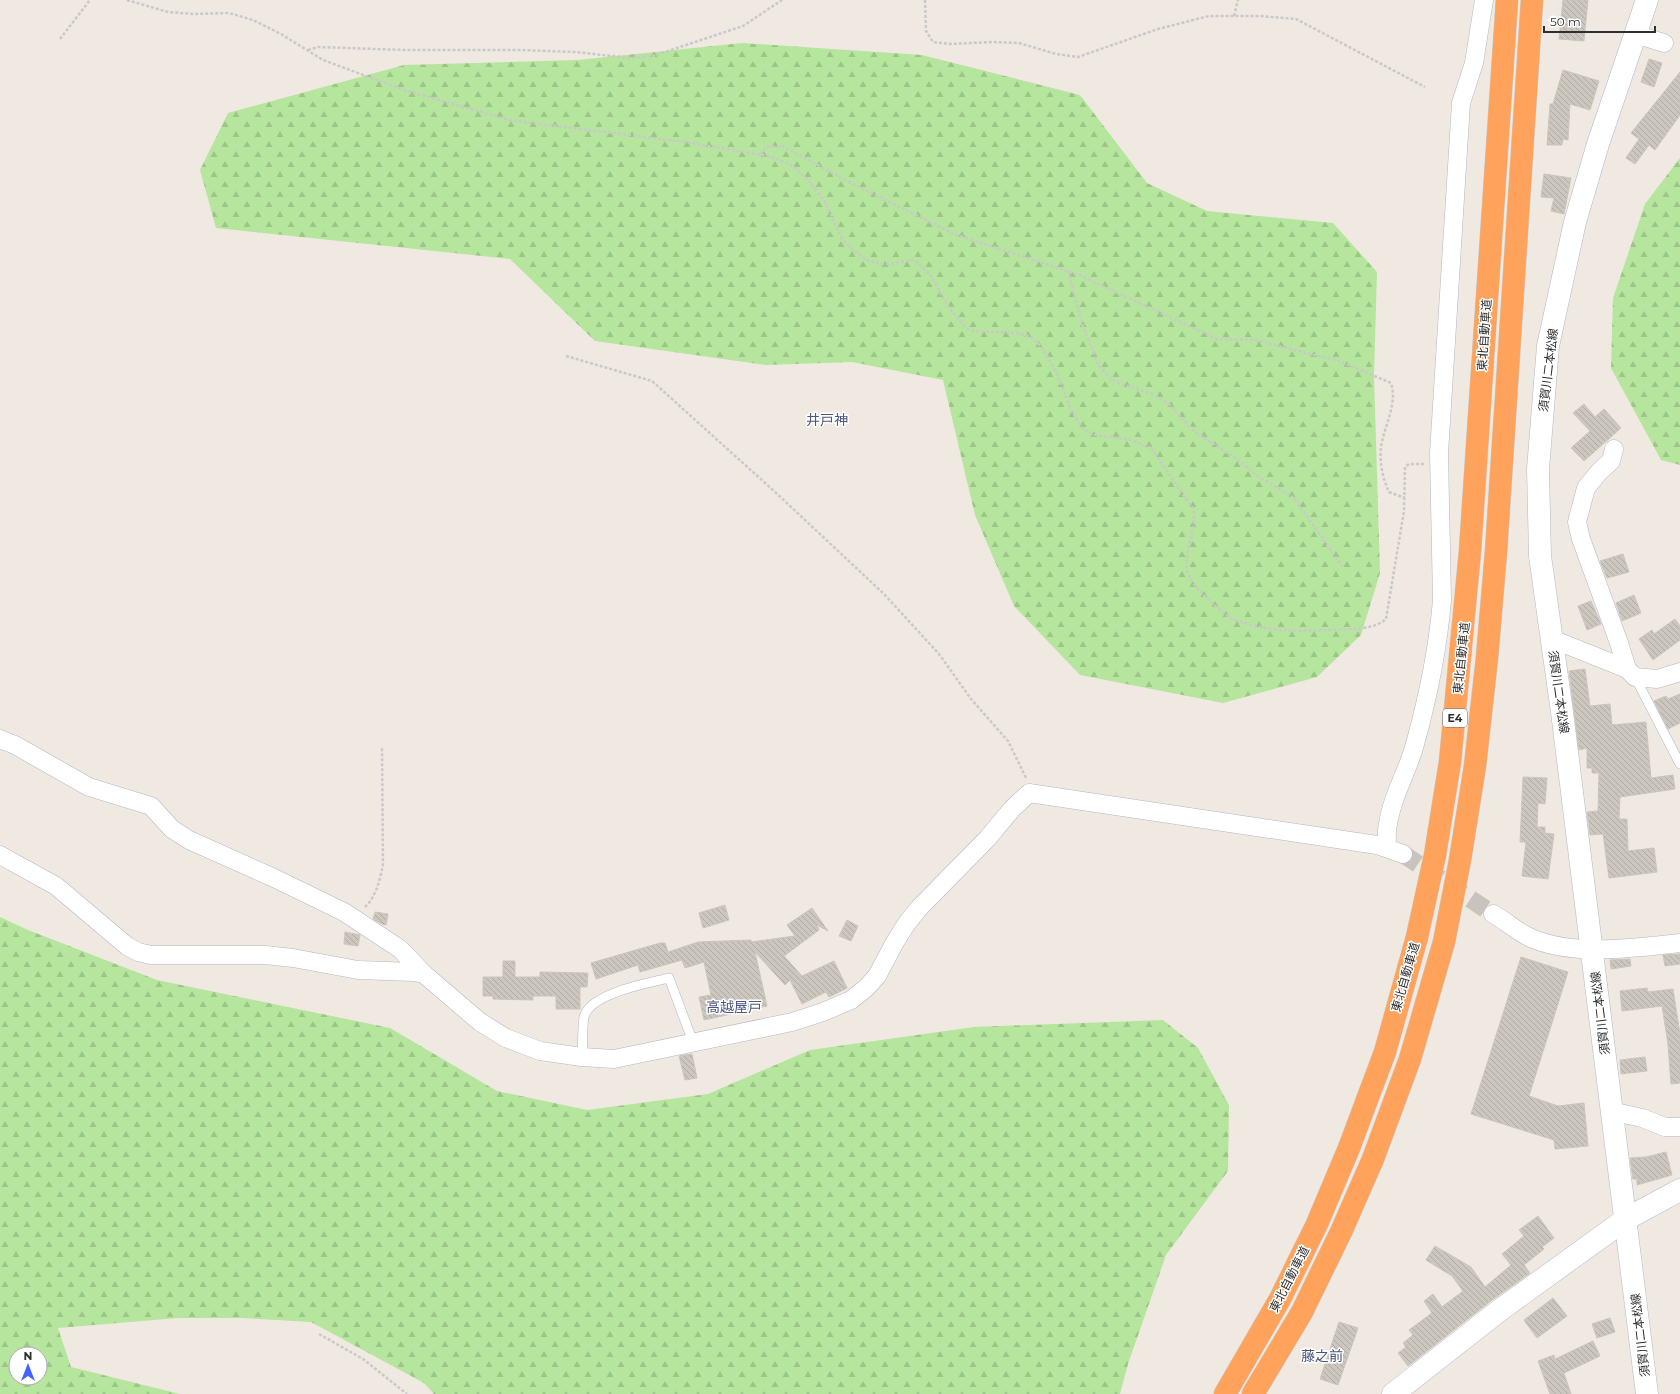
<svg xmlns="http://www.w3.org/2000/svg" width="1680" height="1394" font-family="Montserrat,'Noto Sans JP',sans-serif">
	<defs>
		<pattern id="forest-firs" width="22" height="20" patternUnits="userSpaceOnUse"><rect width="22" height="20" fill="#b6e59e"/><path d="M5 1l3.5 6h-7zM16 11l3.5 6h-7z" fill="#9dc588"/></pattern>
		<pattern id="building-back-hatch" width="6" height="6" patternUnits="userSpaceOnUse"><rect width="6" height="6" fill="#cbc7bf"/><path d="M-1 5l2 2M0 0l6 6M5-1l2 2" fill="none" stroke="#afaba4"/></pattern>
	</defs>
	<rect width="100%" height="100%" fill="#efe9e1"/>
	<path fill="url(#forest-firs)" fill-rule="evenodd" d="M 742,43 L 922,55 L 1080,95 L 1147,183 L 1207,211 L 1333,223 L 1377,272 L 1374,375 L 1380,573 L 1361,635 L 1317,677 L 1223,703 L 1080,675 L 1014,606 L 975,515 L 943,380 L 852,362 L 766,365 L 595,341 L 510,259 L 216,228 L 200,170 L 228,113 L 404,65 L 578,60 Z
		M 1680,158 L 1680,465 L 1661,460 L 1611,368 L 1613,298 L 1645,204 Z
		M 0,917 L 28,930 L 157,980 L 390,1028 L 497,1091 L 587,1110 L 708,1094 L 810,1050 L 974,1027 L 1163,1020 L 1198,1048 L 1229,1105 L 1228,1171 L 1166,1255 L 1128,1364 L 1120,1394 L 434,1394 L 424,1383 L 311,1322 L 241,1318 L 178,1318 L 58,1328 L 71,1367 L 180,1394 L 0,1394 ZM 16,1354 L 40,1354 L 40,1378 L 16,1378 Z"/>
	<path fill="url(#building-back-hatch)" stroke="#cbc5ba" d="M 1563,0 L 1588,0 L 1584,41 L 1559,39 Z
		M 1649,59 L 1662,63 L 1654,87 L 1641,82 Z
		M 1563,70 L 1599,81 L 1590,110 L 1570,104 L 1568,140 L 1563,139 L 1562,145 L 1547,145 L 1550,104 L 1553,104 Z
		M 1680,72 L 1680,115 L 1655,150 L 1649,145 L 1635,164 L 1626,158 L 1639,139 L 1631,133 Z
		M 1544,174 L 1571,178 L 1564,214 L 1551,211 L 1554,198 L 1541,197 Z
		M 1584,404 L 1595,417 L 1604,409 L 1621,428 L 1584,461 L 1571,448 L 1590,431 L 1573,413 Z
		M 1623,554 L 1629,572 L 1607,578 L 1600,561 Z
		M 1634,595 L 1641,613 L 1622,621 L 1616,603 Z
		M 1591,601 L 1601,624 L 1587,630 L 1578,606 Z
		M 1675,619 L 1680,626 L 1680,640 L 1653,660 L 1639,639 L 1652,630 L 1654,634 Z
		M 1585,669 L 1590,706 L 1610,704 L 1612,725 L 1646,722 L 1651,778 L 1673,775 L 1675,789 L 1620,797 L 1619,819 L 1627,819 L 1628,851 L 1654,848 L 1657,872 L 1609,878 L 1603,834 L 1590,835 L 1587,812 L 1598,811 L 1599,773 L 1592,773 L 1592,768 L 1587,768 L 1587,748 L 1579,750 L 1569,671 Z
		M 1680,694 L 1680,723 L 1668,729 L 1654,701 L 1666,696 L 1668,699 Z
		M 1523,777 L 1547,778 L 1545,804 L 1538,803 L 1537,827 L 1545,827 L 1545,833 L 1554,834 L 1548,879 L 1522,876 L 1526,842 L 1520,842 Z
		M 725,905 L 729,920 L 703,928 L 699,913 Z
		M 812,908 L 828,931 L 817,925 L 819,930 L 784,956 L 802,976 L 834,961 L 847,988 L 829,997 L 826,992 L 802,1004 L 790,980 L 785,985 L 755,952 L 767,1006 L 704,1020 L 699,997 L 711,995 L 704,962 L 685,968 L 682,960 L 640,972 L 638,965 L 596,979 L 591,963 L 660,943 L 665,943 L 668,952 L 698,942 L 751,940 L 751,942 L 795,936 L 787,925 Z
		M 375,912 L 388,914 L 386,925 L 382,924 L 373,919 Z
		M 847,920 L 858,926 L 851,941 L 839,936 Z
		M 345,932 L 360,935 L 358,946 L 344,944 Z
		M 1680,954 L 1680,964 L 1665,966 L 1663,955 Z
		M 1521,957 L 1568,972 L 1529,1096 L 1558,1106 L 1584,1103 L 1588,1146 L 1555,1149 L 1554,1140 L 1471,1114 Z
		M 1630,959 L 1631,966 L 1611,969 L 1610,960 Z
		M 503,961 L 515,961 L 515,977 L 540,977 L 540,972 L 588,973 L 587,987 L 580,987 L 580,1009 L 556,1009 L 556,996 L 533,996 L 533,1000 L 493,999 L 493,996 L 483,996 L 483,977 L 503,977 Z
		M 1647,988 L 1648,992 L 1673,989 L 1680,1034 L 1680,1083 L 1671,1084 L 1668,1044 L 1662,1006 L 1622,1011 L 1620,991 Z
		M 692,1054 L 697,1078 L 685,1080 L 679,1056 Z
		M 1645,1057 L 1647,1071 L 1621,1074 L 1620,1060 Z
		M 1666,1152 L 1672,1175 L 1637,1185 L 1637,1179 L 1633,1179 L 1630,1158 L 1646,1157 Z
		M 1538,1216 L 1554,1238 L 1542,1247 L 1544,1249 L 1524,1265 L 1530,1273 L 1492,1300 L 1408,1366 L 1398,1353 L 1406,1347 L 1403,1343 L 1413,1335 L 1409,1330 L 1432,1313 L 1424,1301 L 1433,1294 L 1442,1307 L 1463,1291 L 1452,1276 L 1426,1260 L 1435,1246 L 1471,1267 L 1485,1287 L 1511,1265 L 1502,1254 L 1524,1236 L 1519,1230 Z
		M 1553,1298 L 1567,1316 L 1537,1338 L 1524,1320 Z
		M 1610,1318 L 1615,1332 L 1597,1338 L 1592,1324 Z
		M 1339,1322 L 1358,1328 L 1338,1385 L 1320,1379 Z
		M 1593,1341 L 1600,1356 L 1564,1373 L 1571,1394 L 1550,1394 L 1538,1361 L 1554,1355 L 1555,1359 Z"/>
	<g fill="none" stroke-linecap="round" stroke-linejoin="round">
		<path stroke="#c8c4bd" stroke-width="18" stroke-dasharray="18 9" stroke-linecap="butt" d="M 1403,854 L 1493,914"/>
		<defs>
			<path id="service" d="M 1635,677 L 1680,764
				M 582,1057 C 583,1045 582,1029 584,1017 C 590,993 649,983 669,978 L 693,1042"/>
			<path id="minor" d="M 1635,34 L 1664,43
				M 1614,449 L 1611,461 L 1599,472 L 1586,488 L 1577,522 L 1581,539 L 1619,643 L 1627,669
				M 1552,639 L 1627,669 L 1635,677 L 1657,679 L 1680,672
				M 0,739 L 15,745 L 89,787 L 151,806 L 172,829 L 189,840 L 274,878 L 344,912 L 400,949 L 424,974
				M 1387,848 C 1387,840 1386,832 1388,824 C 1392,796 1408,771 1415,744 C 1428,697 1438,648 1442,600 L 1439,453 L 1461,103 L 1474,63 L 1484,0
				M 0,855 L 56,886 L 127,946 L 138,952 L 151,955 L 265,955 L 293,958 L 358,970 L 414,972 L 424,974 L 480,1022 L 506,1038 L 540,1051 L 582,1057 L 614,1059 L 792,1022 L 823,1012 L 851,1000 L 866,988 L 877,976 L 895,942 L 907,923 L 920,907 L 987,839 L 1012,809 L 1029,793 L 1377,845 L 1403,854
				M 1493,914 C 1506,921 1516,931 1529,937 C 1571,957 1635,948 1680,943
				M 1611,1111 L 1642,1118 L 1665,1127 L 1680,1127"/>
			<path id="tertiary" d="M 1393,1394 L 1500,1310 L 1626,1219 L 1680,1190"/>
			<path id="secondary" d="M 1647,0 L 1598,144 L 1575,222 L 1548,346 L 1538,469 L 1540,556 L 1562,712 L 1647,1394"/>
			<path id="motorway" d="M 1225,1394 L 1280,1299 L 1317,1224 L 1349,1148 L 1385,1052 L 1417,937 L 1435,855 L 1450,762 L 1470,551 L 1507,0
				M 1253,1394 L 1302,1312 L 1341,1232 L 1373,1159 L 1410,1059 L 1444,942 L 1460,860 L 1475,766 L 1487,658 L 1496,552 L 1532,0"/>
		</defs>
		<use href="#service" stroke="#b4b7c1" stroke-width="10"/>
		<use href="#minor" stroke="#b4b7c1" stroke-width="19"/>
		<use href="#tertiary" stroke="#b4b7c1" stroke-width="23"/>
		<use href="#secondary" stroke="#b4b7c1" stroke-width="23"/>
		<use href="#motorway" stroke="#c9c9c9" stroke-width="23"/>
		<path stroke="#c9c9c9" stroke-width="2.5" stroke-dasharray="3 2" stroke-linecap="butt" d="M 127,0 L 168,12 L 193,14 L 229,13 L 253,20 L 281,34 L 323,60 L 404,90 L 509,120 L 685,142 L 768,156 L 790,164 L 809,181 L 826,203 L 837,229 L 843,240 L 850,247 L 860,255 L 869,261 L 878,263 L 891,264 L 911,260 L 917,262 L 932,277 L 947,305 L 966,328 L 974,331 L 1018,333 L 1031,337 L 1041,346 L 1057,373 L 1070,408 L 1082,428 L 1091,434 L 1131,440 L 1151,448 L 1193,509 C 1199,530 1180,554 1189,575 C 1192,584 1202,594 1210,601 C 1216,607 1223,613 1231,618 C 1236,621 1243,622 1248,624 C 1276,632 1302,631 1330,630 C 1347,629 1372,631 1386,619 L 1404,511 L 1405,467 L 1409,464 L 1424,464
			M 925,0 L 926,31 L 933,42 L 949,44 L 993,42 L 1019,43 L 1056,54 L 1078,57 L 1158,29 L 1209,16 L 1260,16 L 1296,19 L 1425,87
			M 1234,16 L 1238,0
			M 60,39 L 90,0
			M 308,50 L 318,47 L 405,50 L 521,50 L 575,52 L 632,58 L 653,56 L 743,26 L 782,0
			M 760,154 L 766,147 L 782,146 L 855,185 L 954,234 L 1079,275 L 1217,339 L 1255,340 L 1342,362 L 1391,383 C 1398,404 1384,426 1381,447 C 1379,462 1383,479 1389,492 L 1405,498
			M 1068,271 L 1082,324 L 1098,364 L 1106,374 L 1116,382 L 1152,394 L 1168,403 L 1194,431 L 1232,456 L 1261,478 L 1294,498 L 1342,566
			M 566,356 L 652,381 L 774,491 L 884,594 L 939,654 L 971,699 L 1008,741 L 1026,778
			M 365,907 C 376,897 380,879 383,865 L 382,746
			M 319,1334 L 363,1359 L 407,1394"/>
		<use href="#service" stroke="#fff" stroke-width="9"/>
		<use href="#minor" stroke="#fff" stroke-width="18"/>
		<use href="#tertiary" stroke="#fff" stroke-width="22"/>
		<use href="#secondary" stroke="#fff" stroke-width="22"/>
		<use href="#motorway" stroke="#ffa35c" stroke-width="22"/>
	</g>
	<g text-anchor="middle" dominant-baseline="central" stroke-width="3" stroke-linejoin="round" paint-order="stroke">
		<rect fill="#fff" stroke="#6d6d6d" stroke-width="1" x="1443" y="709" width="24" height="18" rx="3"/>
		<g font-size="11" font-weight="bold" fill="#2e2e2e">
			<text x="1455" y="718">E4</text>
		</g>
		<g font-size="12" fill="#2e2e2e" stroke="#fff">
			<text transform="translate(1484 335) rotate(-86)">東北自動車道</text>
			<text transform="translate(1548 370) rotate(-83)">須賀川二本松線</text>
			<text transform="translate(1461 658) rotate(-84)">東北自動車道</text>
			<text transform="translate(1559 692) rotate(82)">須賀川二本松線</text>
			<text transform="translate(1405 977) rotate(-74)">東北自動車道</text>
			<text transform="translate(1600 1013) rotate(-97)">須賀川二本松線</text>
			<text transform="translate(1289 1279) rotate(-63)">東北自動車道</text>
			<text transform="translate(1640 1335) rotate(-97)">須賀川二本松線</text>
		</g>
		<g font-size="14" fill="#4d5680" stroke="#fff">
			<text x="827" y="420">井戸神</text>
			<text x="734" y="1007">高越屋戸</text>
			<text x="1322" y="1356">藤之前</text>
		</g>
	</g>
	<g transform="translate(28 1366)"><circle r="19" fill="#ffffff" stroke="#ababab"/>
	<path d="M0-3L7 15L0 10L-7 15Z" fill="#4264fb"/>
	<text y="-6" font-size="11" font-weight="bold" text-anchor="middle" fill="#2e2e2e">N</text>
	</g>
	<path d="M1544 26v6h111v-6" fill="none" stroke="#2e2e2e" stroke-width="2"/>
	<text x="1550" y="26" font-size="12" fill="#2e2e2e" stroke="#ffffff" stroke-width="3" paint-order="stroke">50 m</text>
</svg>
